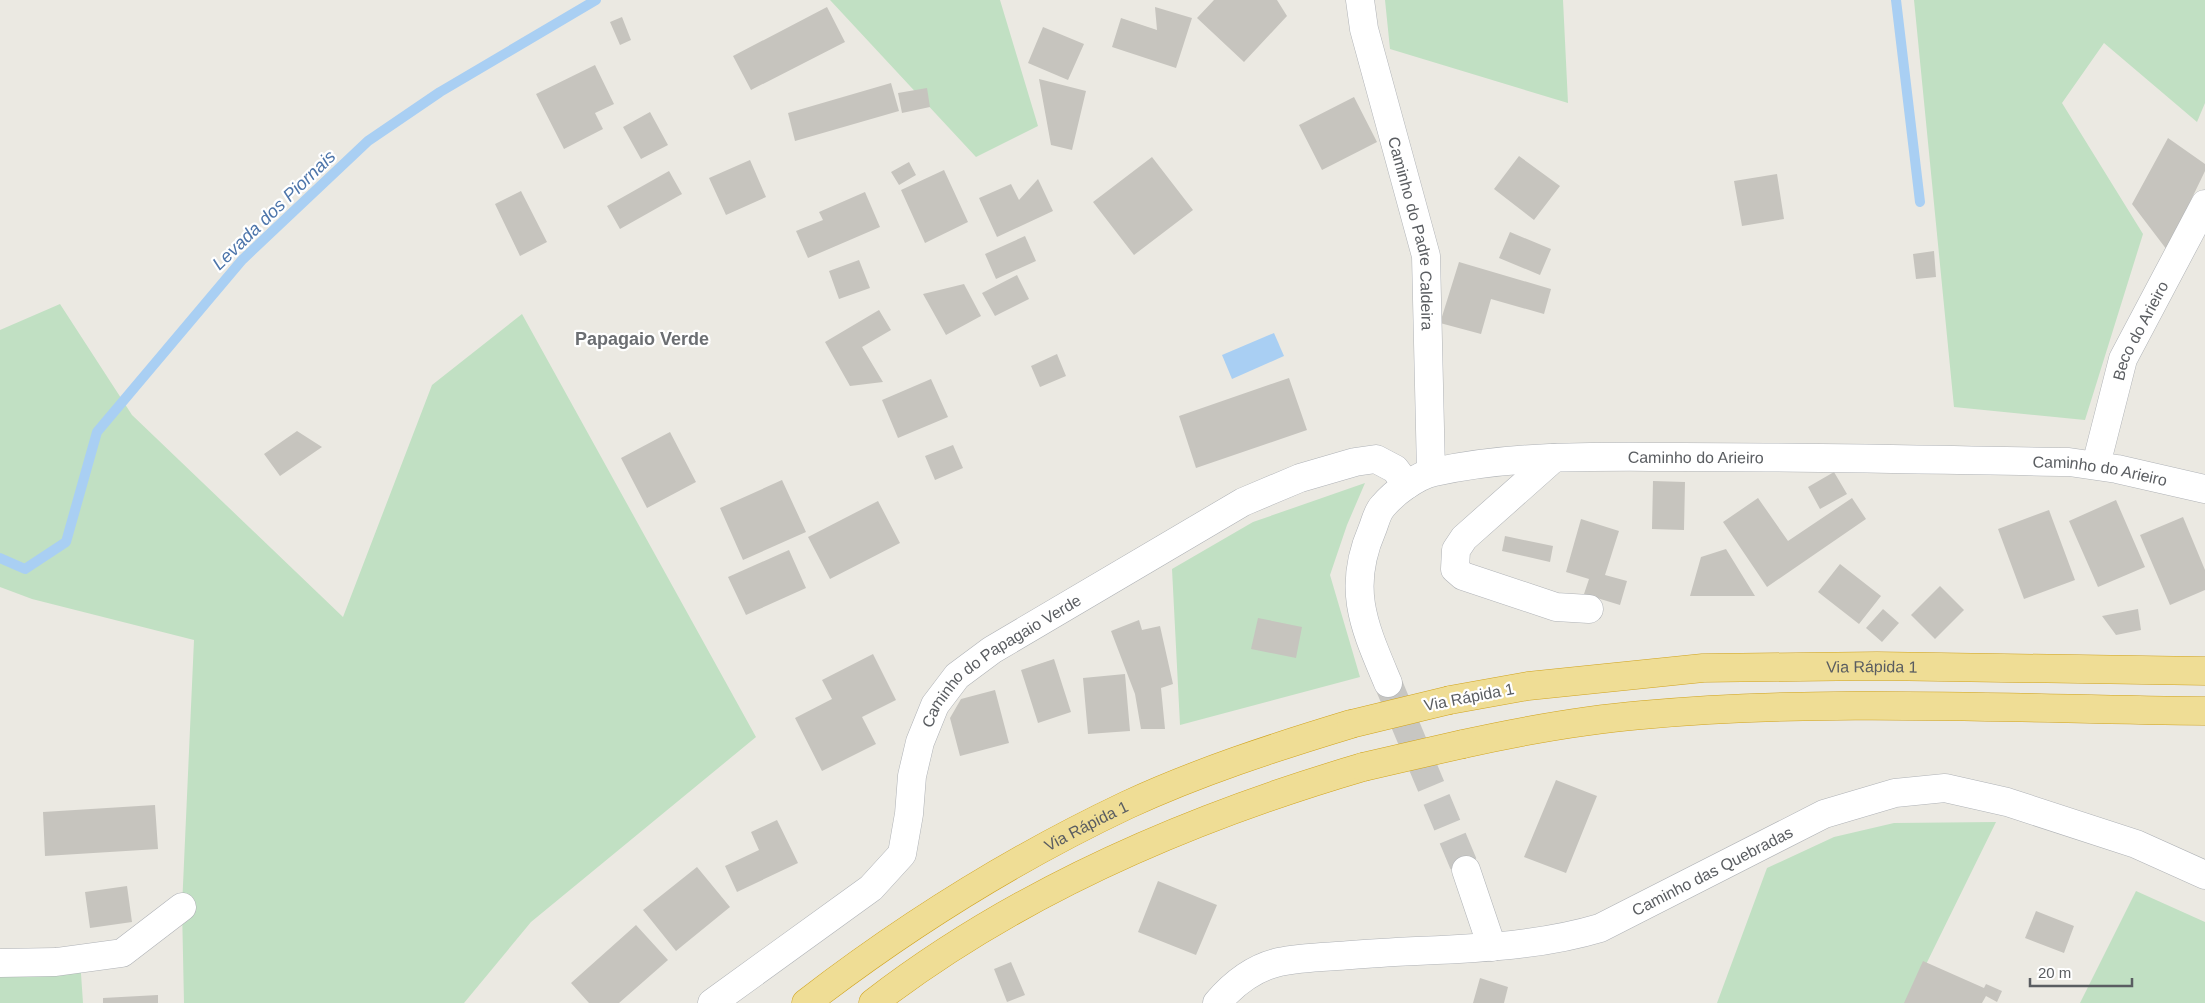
<svg xmlns="http://www.w3.org/2000/svg" width="2205" height="1003" font-family="Arial,sans-serif">
	<rect width="100%" height="100%" fill="#ebe9e2"/>
	<path fill="#c1e0c3" d="M 830,0 L 1000,0 L 1038,126 L 976,157 Z
		M 1385,0 L 1563,0 L 1568,103 L 1390,49 Z
		M 1914,0 L 2205,0 L 2205,103 L 2197,122 L 2104,43 L 2062,103 L 2143,234 L 2085,420 L 1954,407 Z
		M 60,304 L 132,415 L 343,617 L 432,385 L 522,314 L 756,737 L 531,922 L 464,1003 L 184,1003 L 182,907 L 194,640 L 32,599 L 0,587 L 0,330 Z
		M 1365,483 L 1347,525 L 1330,575 L 1360,677 L 1180,725 L 1172,569 L 1253,522 Z
		M 1996,822 L 1907,1003 L 1717,1003 L 1767,868 L 1834,837 L 1894,823 Z
		M 2136,891 L 2205,922 L 2205,1003 L 2080,1003 Z
		M 80,959 L 83,1003 L 0,1003 L 0,961 Z"/>
	<path fill="#a9cff3" d="M 1274,333 L 1284,356 L 1232,379 L 1222,355 Z"/>
	<g fill="none" stroke-linecap="round" stroke-linejoin="round">
		<path stroke="#a9cff3" stroke-width="10" d="M 1896,0 L 1920,202
			M 0,558 L 25,569 L 66,542 L 97,432 L 242,260 L 368,141 L 440,92 L 596,0"/>
	</g>
	<path fill="#c6c4be" d="M 1214,0 L 1277,0 L 1287,16 L 1244,62 L 1197,18 Z
		M 827,7 L 845,42 L 751,90 L 733,56 Z
		M 1155,7 L 1192,18 L 1176,68 L 1112,47 L 1121,18 L 1157,30 Z
		M 622,17 L 631,40 L 620,45 L 610,22 Z
		M 1043,27 L 1084,44 L 1068,80 L 1028,63 Z
		M 595,65 L 614,104 L 595,113 L 603,129 L 564,149 L 536,94 Z
		M 1039,79 L 1086,91 L 1072,150 L 1051,145 Z
		M 891,83 L 899,111 L 795,141 L 788,113 Z
		M 927,88 L 930,107 L 902,113 L 898,93 Z
		M 1354,97 L 1377,142 L 1322,170 L 1299,125 Z
		M 650,112 L 668,145 L 641,159 L 623,127 Z
		M 2168,138 L 2205,164 L 2205,171 L 2167,250 L 2132,204 Z
		M 1519,156 L 1560,186 L 1534,220 L 1494,189 Z
		M 1152,157 L 1193,210 L 1134,255 L 1093,202 Z
		M 750,160 L 766,197 L 726,215 L 709,178 Z
		M 909,162 L 916,175 L 899,185 L 891,172 Z
		M 944,170 L 968,222 L 925,243 L 901,190 Z
		M 669,171 L 682,194 L 620,229 L 607,206 Z
		M 1777,174 L 1784,219 L 1742,226 L 1734,181 Z
		M 1038,179 L 1053,211 L 997,237 L 979,198 L 1011,184 L 1019,200 Z
		M 521,191 L 547,242 L 520,256 L 495,204 Z
		M 865,192 L 880,227 L 808,258 L 796,231 L 823,220 L 819,212 Z
		M 1510,232 L 1551,249 L 1540,275 L 1499,258 Z
		M 1025,236 L 1036,261 L 996,279 L 985,254 Z
		M 1934,251 L 1936,277 L 1916,279 L 1913,254 Z
		M 859,260 L 870,288 L 839,299 L 829,271 Z
		M 1459,262 L 1551,289 L 1544,314 L 1491,299 L 1481,334 L 1440,323 Z
		M 1017,275 L 1029,299 L 995,316 L 982,293 Z
		M 964,284 L 981,316 L 946,335 L 923,294 Z
		M 879,310 L 891,330 L 862,347 L 883,382 L 850,386 L 825,342 Z
		M 1057,354 L 1066,376 L 1040,387 L 1031,366 Z
		M 1289,378 L 1307,430 L 1196,468 L 1179,416 Z
		M 931,379 L 948,417 L 898,438 L 882,400 Z
		M 297,431 L 322,447 L 280,476 L 264,454 Z
		M 670,432 L 696,482 L 647,508 L 621,458 Z
		M 953,445 L 963,468 L 935,480 L 925,456 Z
		M 1834,472 L 1847,494 L 1820,509 L 1808,487 Z
		M 782,480 L 806,532 L 743,560 L 720,508 Z
		M 1653,481 L 1685,482 L 1684,530 L 1652,529 Z
		M 1758,498 L 1788,541 L 1852,498 L 1866,519 L 1767,587 L 1723,522 Z
		M 2116,500 L 2145,567 L 2098,587 L 2069,521 Z
		M 878,501 L 900,543 L 830,579 L 808,537 Z
		M 2049,510 L 2075,580 L 2024,599 L 1998,529 Z
		M 2183,517 L 2205,570 L 2205,590 L 2170,605 L 2140,535 Z
		M 1581,519 L 1619,531 L 1605,575 L 1627,581 L 1620,605 L 1584,594 L 1589,579 L 1566,572 Z
		M 1505,536 L 1553,546 L 1550,562 L 1502,551 Z
		M 1726,549 L 1755,596 L 1690,596 L 1701,557 Z
		M 789,550 L 806,588 L 746,615 L 728,577 Z
		M 1840,564 L 1881,596 L 1859,624 L 1818,592 Z
		M 1940,586 L 1964,610 L 1935,639 L 1911,615 Z
		M 1883,609 L 1899,623 L 1882,642 L 1866,628 Z
		M 2138,609 L 2141,630 L 2116,635 L 2102,616 Z
		M 1258,618 L 1302,627 L 1296,658 L 1251,649 Z
		M 1139,620 L 1142,630 L 1160,626 L 1173,684 L 1161,688 L 1165,729 L 1141,729 L 1135,694 L 1111,631 Z
		M 873,654 L 896,700 L 862,717 L 876,744 L 822,771 L 795,718 L 832,699 L 822,680 Z
		M 1054,659 L 1071,712 L 1038,723 L 1021,670 Z
		M 1125,674 L 1130,731 L 1088,734 L 1083,678 Z
		M 995,690 L 1009,743 L 960,756 L 950,718 L 961,699 Z
		M 1556,780 L 1597,796 L 1566,873 L 1524,857 Z
		M 155,805 L 158,849 L 45,856 L 43,812 Z
		M 777,820 L 798,863 L 737,892 L 725,866 L 759,850 L 751,832 Z
		M 697,867 L 730,907 L 676,951 L 643,910 Z
		M 1158,881 L 1217,905 L 1196,955 L 1138,932 Z
		M 127,886 L 132,922 L 90,928 L 85,892 Z
		M 2036,911 L 2074,926 L 2064,953 L 2025,938 Z
		M 636,925 L 668,960 L 619,1003 L 589,1003 L 571,983 Z
		M 1923,961 L 1984,988 L 1986,984 L 2002,991 L 1997,1002 L 1986,996 L 1982,1003 L 1904,1003 Z
		M 1011,962 L 1025,995 L 1007,1002 L 994,969 Z
		M 1480,978 L 1508,987 L 1504,1003 L 1473,1003 Z
		M 158,995 L 158,1003 L 103,1003 L 103,998 Z"/>
	<g fill="none" stroke-linecap="round" stroke-linejoin="round">
		<path stroke="#c7c6c2" stroke-width="28" stroke-dasharray="28 14" stroke-linecap="butt" d="M 1388,683 L 1466,870"/>
		<defs>
			<g id="minor">
				<path id="s1" d="M 1360,0 L 1364,29 L 1426,256 L 1431,472"/>
				<path d="M 1554,458 L 1464,538 L 1456,550 L 1455,569 L 1463,576 L 1556,607 L 1589,609"/>
				<path id="s2" d="M 2096,465 L 2123,359 L 2205,204"/>
				<path id="s3" d="M 1388,683 C 1365,628 1346,590 1372,530 C 1375,523 1377,512 1383,506 C 1394,493 1416,476 1434,472 C 1515,454 1599,457 1682,457 C 1811,457 1940,460 2069,462 L 2117,469 L 2205,489"/>
				<path d="M 1466,870 L 1492,947"/>
				<path d="M 0,963 L 56,962 L 122,953 L 182,907"/>
				<path id="s4" d="M 712,1003 L 871,888 L 902,854 L 909,814 L 912,776 L 920,742 L 935,705 L 957,676 L 992,650 L 1243,502 L 1300,478 L 1355,462 L 1376,459 L 1395,469 L 1407,485"/>
				<path id="s5" d="M 1217,1003 C 1234,983 1253,968 1279,962 C 1302,957 1328,957 1351,955 C 1434,948 1520,952 1600,928 L 1824,814 L 1895,793 L 1945,788 L 2007,802 L 2136,844 L 2205,875"/>
			</g>
			<g id="highway">
				<path id="s6" d="M 1450,700 L 1528,686 L 1703,668 L 1877,666 L 2205,671"/>
				<path d="M 1463,744 C 1522,731 1582,720 1642,715 C 1829,698 2018,709 2205,711"/>
				<path id="s7" d="M 806,1003 C 906,926 1013,859 1127,805 C 1198,772 1275,747 1351,724"/>
				<path d="M 873,1003 C 1018,891 1189,818 1363,767"/>
			</g>
		</defs>
		<use href="#minor" stroke="#afb2b6" stroke-width="29"/>
		<use href="#highway" stroke="#d0a31d" stroke-width="29"/>
		<use href="#minor" stroke="#fff" stroke-width="28"/>
		<use href="#highway" stroke="#efdd95" stroke-width="28"/>
		<defs>
			<path id="highway-bridge" d="M 1351,724 L 1450,700
				M 1363,767 L 1463,744"/>
		</defs>
		<use href="#highway-bridge" stroke="#d0a31d" stroke-width="29" stroke-linecap="butt"/>
		<use href="#highway-bridge" stroke="#efdd95" stroke-width="28"/>
	</g>
	<g text-anchor="middle" dominant-baseline="central" stroke-width="4.5" stroke-linejoin="round" paint-order="stroke">
		<g font-size="16" fill="#5a5d61" stroke="#fff">
			<text stroke="none"><textPath href="#s1" startOffset="240">Caminho do Padre Caldeira</textPath></text>
			<text stroke="none"><textPath href="#s2" startOffset="142">Beco do Arieiro</textPath></text>
			<text stroke="none"><textPath href="#s3" startOffset="511">Caminho do Arieiro</textPath></text>
			<text stroke="none"><textPath href="#s3" startOffset="916">Caminho do Arieiro</textPath></text>
			<text stroke="none"><textPath href="#s4" startOffset="475">Caminho do Papagaio Verde</textPath></text>
			<text stroke="none"><textPath href="#s6" startOffset="424">Via Rápida 1</textPath></text>
			<text transform="translate(1469 697) rotate(-11)">Via Rápida 1</text>
			<text stroke="none"><textPath href="#s7" startOffset="332">Via Rápida 1</textPath></text>
			<text stroke="none"><textPath href="#s5" startOffset="525">Caminho das Quebradas</textPath></text>
		</g>
		<g font-size="18" font-style="italic" fill="#4d75aa" stroke="#fff">
			<text transform="translate(274 210) rotate(-44)">Levada dos Piornais</text>
		</g>
		<g font-size="18" font-weight="bold" fill="#6b6e72" stroke="#fff">
			<text x="642" y="339">Papagaio Verde</text>
		</g>
	</g>
	<path d="M2030 978v8h102v-8" fill="none" stroke="#5a5d61" stroke-width="2.5"/>
	<text x="2038" y="978" font-size="15" fill="#5a5d61" stroke="#ffffff" stroke-width="4" paint-order="stroke">20 m</text>
</svg>
